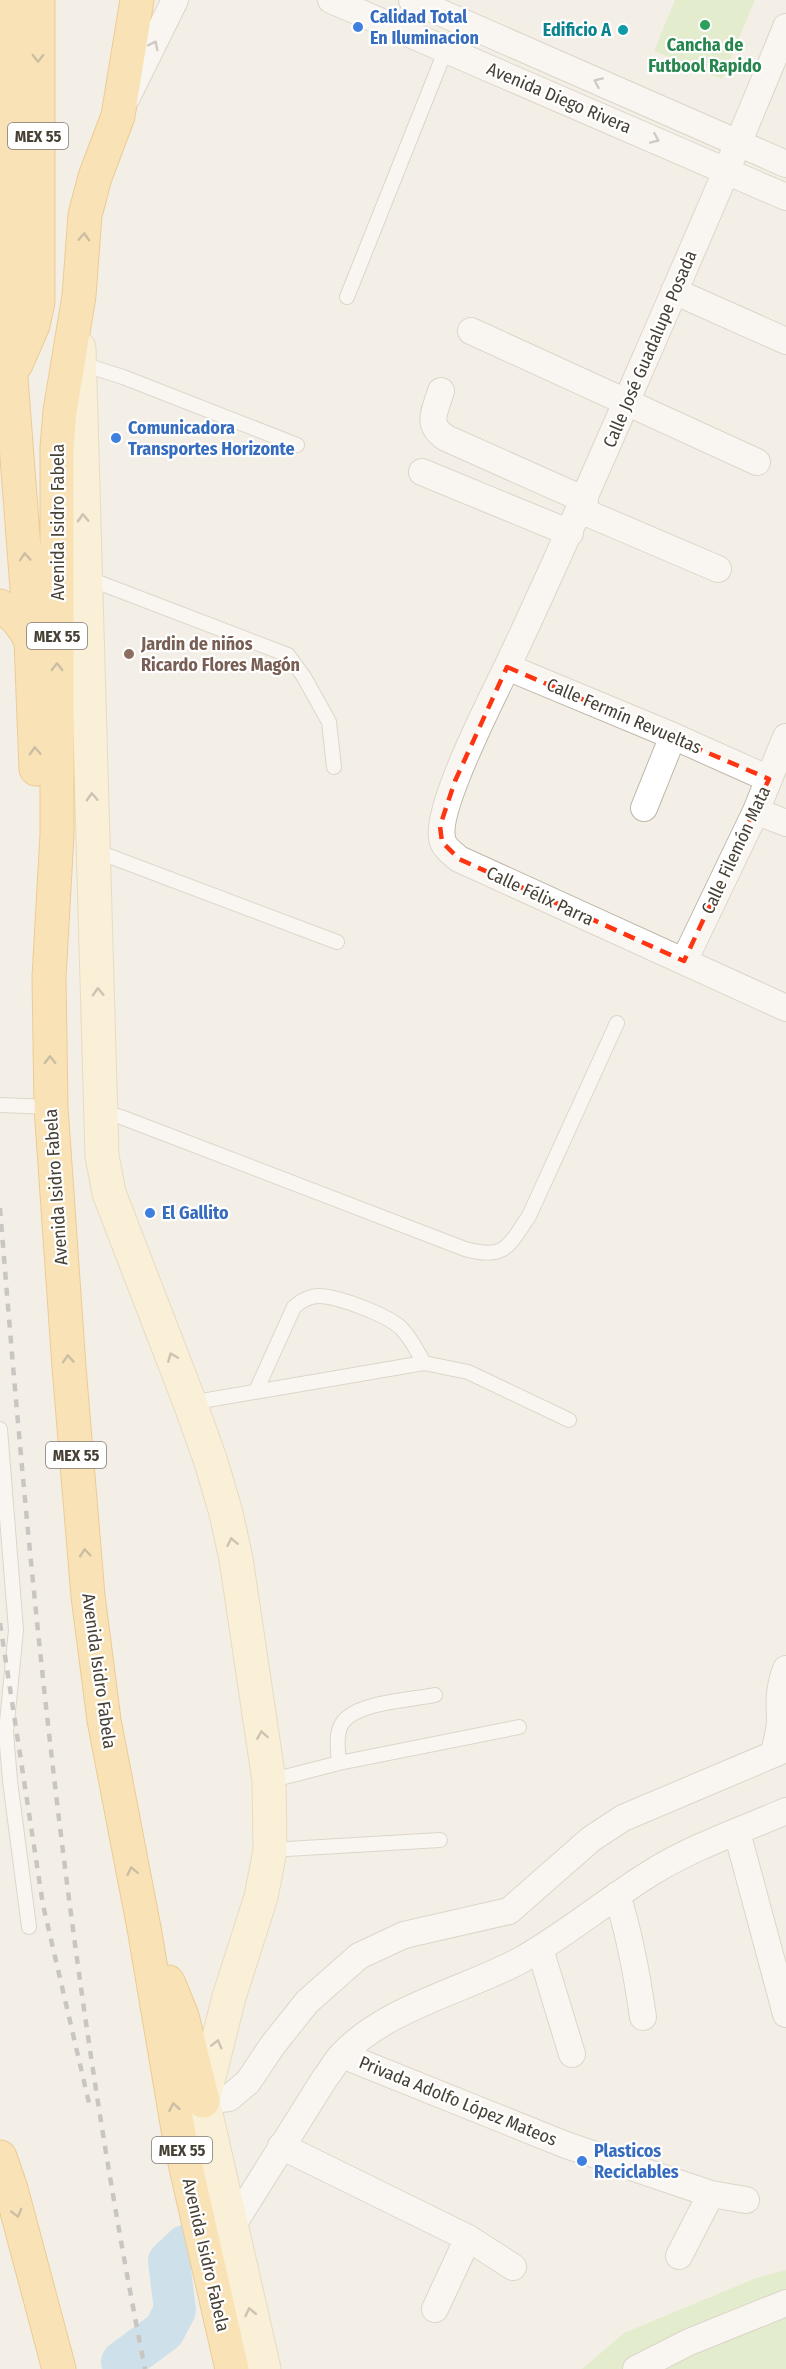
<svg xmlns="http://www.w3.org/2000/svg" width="786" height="2369" font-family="'Fira Sans Condensed',sans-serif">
	<rect width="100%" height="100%" fill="#f4efe6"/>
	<path fill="#cfe9ae" d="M 675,0 L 755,0 L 722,79 L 654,51 Z
		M 786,2270 L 786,2369 L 582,2369 L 624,2333 L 756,2278 Z"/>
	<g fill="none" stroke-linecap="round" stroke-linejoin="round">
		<path stroke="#a1d1f2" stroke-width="42" d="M 122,2362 L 164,2331 L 175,2310 L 169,2261 L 185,2246"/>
		<defs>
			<path id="service" d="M 347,297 L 446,49
				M 79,363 L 123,377 L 297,445
				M 87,578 L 288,655 L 304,677 L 329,722 L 334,767
				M 93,850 L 337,942
				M 0,1105 L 51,1107
				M 101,1112 L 121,1117 L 465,1249 C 505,1260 508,1247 529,1216 L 617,1023
				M 256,1391 L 294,1307 C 302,1300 309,1296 319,1296 C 338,1296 387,1315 401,1328 C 411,1338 417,1351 424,1363
				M 190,1403 L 424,1363 L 468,1372 L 569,1420
				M 0,1429 L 16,1630 L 6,1732 L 10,1781 L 29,1927
				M 339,1763 C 338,1750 335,1733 343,1722 C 358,1702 411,1700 435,1695
				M 269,1781 L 339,1763 L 519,1727
				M 270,1850 L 440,1840"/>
			<path id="minor" d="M 331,0 L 786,197
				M 412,0 L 786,164
				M 127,97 L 175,0
				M 674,291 L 786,341
				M 471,331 L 757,462
				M 441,391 C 435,412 425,424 446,438 L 585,500
				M 422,472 L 570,533
				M 580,510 L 718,569
				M 507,667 C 566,543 620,416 675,290 C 713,202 751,115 786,27
				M 769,779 L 673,736 L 507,667 C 491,700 436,807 442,838 C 443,847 452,853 459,859 L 786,1008
				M 644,808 L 673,736
				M 756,811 L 786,823
				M 684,961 L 756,811 L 786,737
				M 774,1753 C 776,1743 780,1731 780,1720 C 779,1701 779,1687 786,1669
				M 737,1832 L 786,2014
				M 617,1895 C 630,1935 637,1975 643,2017
				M 540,1949 L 572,2054
				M 342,2055 L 566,2145 L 711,2194 L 746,2200
				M 203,2101 L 229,2098 L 248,2082 L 272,2046 L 307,2002 L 359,1956 L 404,1935 L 509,1911 L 591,1839 L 623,1818 L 786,1749
				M 281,2146 L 468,2238 L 513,2267
				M 231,2228 L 325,2078 C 331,2071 335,2062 341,2056 C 384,2008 466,1990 521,1960 C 567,1934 608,1899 654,1871 C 695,1846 742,1830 786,1811
				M 679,2256 L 711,2194
				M 435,2309 L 468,2238
				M 636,2369 L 689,2342 L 786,2303"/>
			<path id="secondary" d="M 79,348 L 102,1156 L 109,1193 L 190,1403 L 211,1462 L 226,1513 L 236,1559 L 269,1781 L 270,1850 L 261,1897 L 229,1997 L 203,2101 L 264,2369"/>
			<path id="trunk" d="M 8,0 L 11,378 L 31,641 L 36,769
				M 137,0 L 118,116 L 95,177 L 85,215 L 79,296 L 60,411 L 57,447 L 57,835 L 49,977 L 51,1107 L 69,1367 L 88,1596 L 104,1720 L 144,1928 L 180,2141 L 232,2369
				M 16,364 L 33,325 L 38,302 L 38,0
				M 0,606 C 16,616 23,625 31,641
				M 168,1982 L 182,2016 L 203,2101
				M 0,2157 L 11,2189 L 59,2369"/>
		</defs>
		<use href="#service" stroke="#bfb7a9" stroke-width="16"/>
		<use href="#minor" stroke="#bfb7a9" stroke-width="28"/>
		<use href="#secondary" stroke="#d5c495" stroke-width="35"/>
		<use href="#trunk" stroke="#e1a033" stroke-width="35"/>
		<use href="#service" stroke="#fff" stroke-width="14"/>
		<use href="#minor" stroke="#fff" stroke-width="26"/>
		<use href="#secondary" stroke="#fff1c5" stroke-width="33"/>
		<use href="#trunk" stroke="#ffd67d" stroke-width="33"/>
		<path stroke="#969696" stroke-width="4.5" stroke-dasharray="8 8" stroke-linecap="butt" d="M 0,1208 C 31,1597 69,1986 145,2369
			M 0,1623 L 43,1905 L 89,2103"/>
	</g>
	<defs><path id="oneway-chevron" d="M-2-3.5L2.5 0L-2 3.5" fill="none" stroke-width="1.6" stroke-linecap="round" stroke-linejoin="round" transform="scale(1.5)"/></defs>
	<g stroke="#a3a09a">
		<use href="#oneway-chevron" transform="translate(154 45) rotate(-63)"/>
		<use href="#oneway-chevron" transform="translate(598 82) rotate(-156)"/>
		<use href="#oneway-chevron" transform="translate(655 139) rotate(23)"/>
	</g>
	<g stroke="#9a8455">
		<use href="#oneway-chevron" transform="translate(38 58) rotate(90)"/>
		<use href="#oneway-chevron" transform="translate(84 237) rotate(-87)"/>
		<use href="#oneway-chevron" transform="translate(25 557) rotate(-94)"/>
		<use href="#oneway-chevron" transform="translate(57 667) rotate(-90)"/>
		<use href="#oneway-chevron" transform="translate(35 751) rotate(-92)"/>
		<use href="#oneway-chevron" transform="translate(50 1060) rotate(-91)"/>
		<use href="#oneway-chevron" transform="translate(68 1359) rotate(-94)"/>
		<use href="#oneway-chevron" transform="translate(85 1553) rotate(-95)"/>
		<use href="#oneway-chevron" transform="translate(132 1871) rotate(-102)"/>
		<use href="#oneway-chevron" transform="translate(174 2107) rotate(-100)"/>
		<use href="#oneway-chevron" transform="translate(17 2213) rotate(75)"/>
	</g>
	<g stroke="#9a9076">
		<use href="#oneway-chevron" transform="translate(83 518) rotate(-92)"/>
		<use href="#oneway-chevron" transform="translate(92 797) rotate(-92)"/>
		<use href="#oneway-chevron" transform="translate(98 992) rotate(-92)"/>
		<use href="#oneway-chevron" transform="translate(172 1357) rotate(-112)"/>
		<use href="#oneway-chevron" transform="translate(232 1542) rotate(-102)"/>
		<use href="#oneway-chevron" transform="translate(262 1735) rotate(-99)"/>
		<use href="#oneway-chevron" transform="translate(217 2044) rotate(-76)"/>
		<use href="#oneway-chevron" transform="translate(250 2312) rotate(-103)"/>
	</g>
	<path d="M0 0H786V2369H0ZM 507,667 L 769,779 L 684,961 L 459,859 L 442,842 L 440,826 L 455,781 Z" fill="#f4efe6" fill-opacity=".55" fill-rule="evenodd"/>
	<path fill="none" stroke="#fe3512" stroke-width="4.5" stroke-dasharray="12 8" stroke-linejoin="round" d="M 507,667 L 769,779 L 684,961 L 459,859 L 442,842 L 440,826 L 455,781 Z"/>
	<circle fill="#2e9e5b" stroke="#fff" stroke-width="2" cx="705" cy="25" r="6"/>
	<g fill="#3f7fe0" stroke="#fff" stroke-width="2">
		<circle cx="358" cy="27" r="6"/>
		<circle cx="116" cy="438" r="6"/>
		<circle cx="150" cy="1213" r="6"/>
		<circle cx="582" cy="2161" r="6"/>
	</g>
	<circle fill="#0f9aa8" stroke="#fff" stroke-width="2" cx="623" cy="30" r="6"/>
	<circle fill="#8d6e63" stroke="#fff" stroke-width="2" cx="129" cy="654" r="6"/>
	<g text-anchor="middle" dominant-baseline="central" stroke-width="4.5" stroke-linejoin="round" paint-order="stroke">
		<g fill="#fff" stroke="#7e7972" stroke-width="1.5">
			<rect x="8" y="123" width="60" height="26" rx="4.5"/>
			<rect x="27" y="623" width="60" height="26" rx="4.5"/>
			<rect x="46" y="1442" width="60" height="26" rx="4.5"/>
			<rect x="152" y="2137" width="60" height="26" rx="4.5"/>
		</g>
		<g font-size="16" font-weight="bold" fill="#474035">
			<text x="38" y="136">MEX 55</text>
			<text x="57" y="636">MEX 55</text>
			<text x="76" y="1455">MEX 55</text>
			<text x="182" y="2150">MEX 55</text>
		</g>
		<g font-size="18" font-weight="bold" fill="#366cbe" stroke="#fff" text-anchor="start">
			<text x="370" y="17">Calidad Total<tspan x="370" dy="21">En Iluminacion</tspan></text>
			<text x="128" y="428">Comunicadora<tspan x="128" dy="21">Transportes Horizonte</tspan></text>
			<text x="162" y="1213">El Gallito</text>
			<text x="594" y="2151">Plasticos<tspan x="594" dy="21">Reciclables</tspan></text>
		</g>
		<g font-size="18" font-weight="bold" fill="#0d838f" stroke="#fff" text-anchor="end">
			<text x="611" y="30">Edificio A</text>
		</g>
		<g font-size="18" font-weight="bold" fill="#27864d" stroke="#fff">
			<text x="705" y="45">Cancha de<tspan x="705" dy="21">Futbool Rapido</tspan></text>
		</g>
		<g font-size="18" fill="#474035" stroke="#fff">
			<text transform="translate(559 98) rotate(23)">Avenida Diego Rivera</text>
			<text transform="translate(650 349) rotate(-67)">Calle José Guadalupe Posada</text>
			<text transform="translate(58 522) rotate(-90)">Avenida Isidro Fabela</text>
			<text transform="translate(624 716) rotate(23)">Calle Fermín Revueltas</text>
			<text transform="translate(736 850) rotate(-65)">Calle Filemón Mata</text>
			<text transform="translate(540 896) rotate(25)">Calle Félix Parra</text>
			<text transform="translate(56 1187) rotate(-94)">Avenida Isidro Fabela</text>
			<text transform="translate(99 1671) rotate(82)">Avenida Isidro Fabela</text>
			<text transform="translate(458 2101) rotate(22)">Privada Adolfo López Mateos</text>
			<text transform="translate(206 2255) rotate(77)">Avenida Isidro Fabela</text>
		</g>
		<g font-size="18" font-weight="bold" fill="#785e54" stroke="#fff" text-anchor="start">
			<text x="141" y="644">Jardin de niños<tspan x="141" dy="21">Ricardo Flores Magón</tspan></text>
		</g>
	</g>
</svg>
